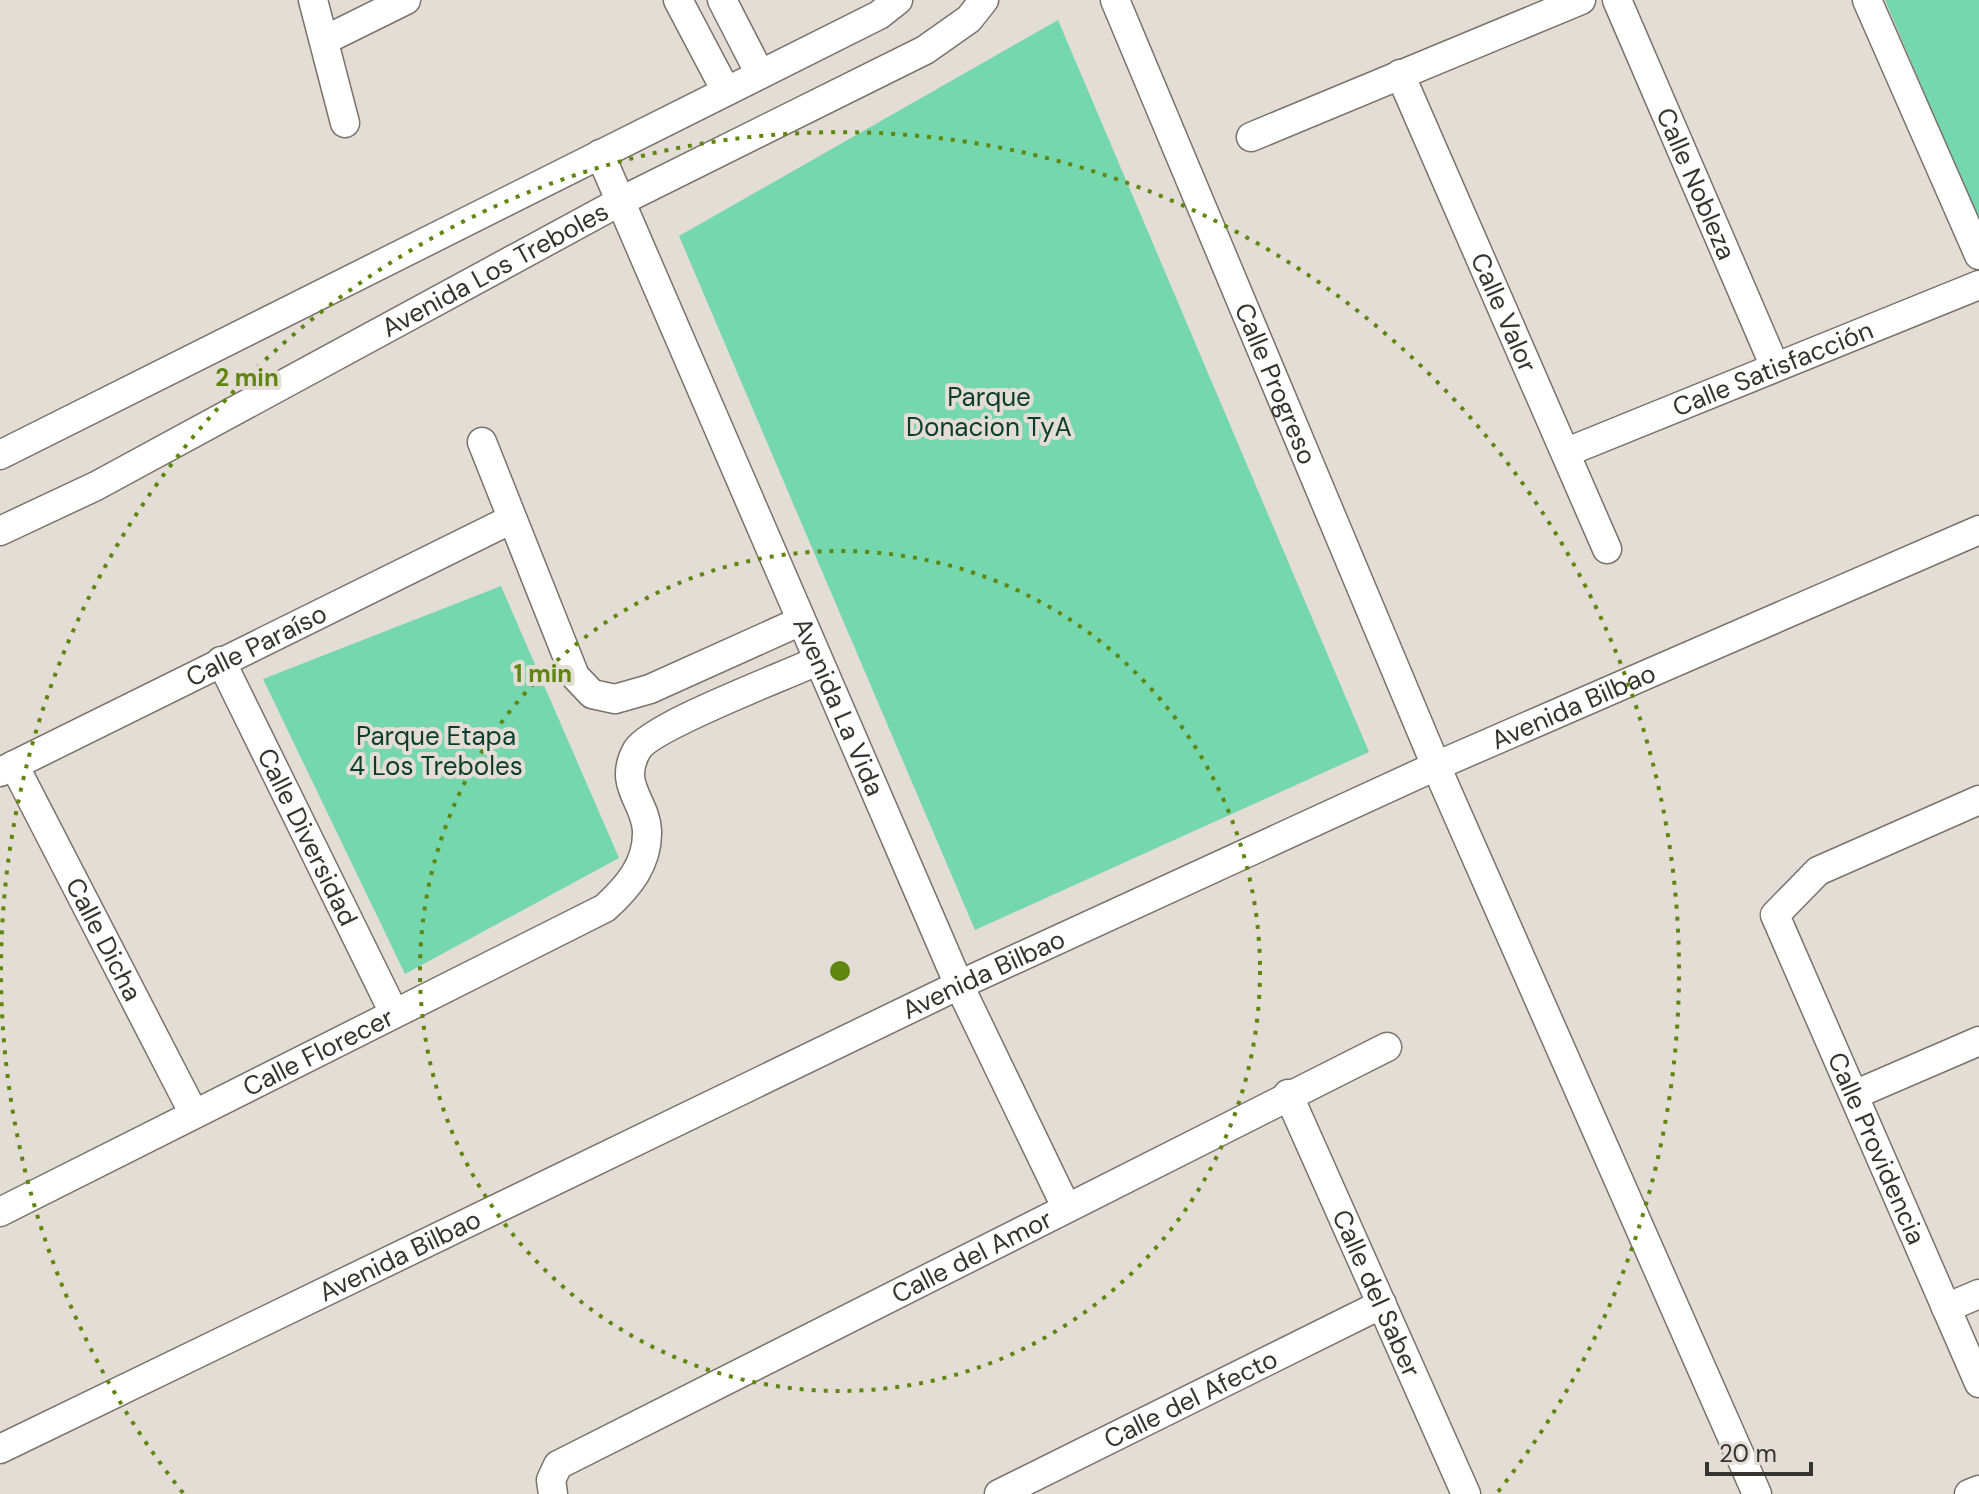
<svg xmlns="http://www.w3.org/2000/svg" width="1979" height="1494" font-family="'DM Sans',sans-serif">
	<rect width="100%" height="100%" fill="#e4ddd5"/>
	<path fill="#74d7ae" d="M 1885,0 L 1979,0 L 1979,221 L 1977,218 Z
		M 1058,20 L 1369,752 L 975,930 L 679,236 Z
		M 501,586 L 619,858 L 405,974 L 263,679 Z"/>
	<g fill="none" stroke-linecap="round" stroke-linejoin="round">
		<defs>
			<g id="street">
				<path d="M 313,0 L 345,123"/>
				<path d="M 678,0 L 726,91"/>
				<path d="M 722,0 L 760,74"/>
				<path id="s1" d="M 1115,0 L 1436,766 L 1757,1494"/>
				<path id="s2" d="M 1617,0 L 1775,367"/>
				<path d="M 1867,0 L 1979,255"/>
				<path d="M 325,40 L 406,0"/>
				<path id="s3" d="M 1400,74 L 1607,549"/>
				<path d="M 1251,137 L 1581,0"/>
				<path id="s4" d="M 600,154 L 959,985 L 1066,1207"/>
				<path d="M 482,442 L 575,676 L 592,694 L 615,699 L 650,689 L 801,621"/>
				<path id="s5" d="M 1567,452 L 1979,285"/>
				<path d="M 0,455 L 879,15 L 898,0"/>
				<path id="s6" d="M 0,531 L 96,486 L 621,201 L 925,50 L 969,19 L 984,0"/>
				<path id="s7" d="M 221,661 L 394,1013"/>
				<path id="s8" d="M 14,765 L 194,1114"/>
				<path id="s9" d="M 0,772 L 512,519"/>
				<path id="s10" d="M 1979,800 L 1818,871 L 1775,915 L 1979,1383"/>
				<path id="s11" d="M 1288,1094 L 1466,1494"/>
				<path d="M 1854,1095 L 1979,1041"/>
				<path id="s12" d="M 0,1212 L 605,908 C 628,887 648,864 647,831 C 646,801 617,785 637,750 C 651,726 785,676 817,661"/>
				<path d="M 1946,1308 L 1979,1294"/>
				<path id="s13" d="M 0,1449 L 959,985 L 1436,766 L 1979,530"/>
				<path id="s14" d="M 553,1494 L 551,1480 L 558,1465 L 1387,1047"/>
				<path id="s15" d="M 999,1494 L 1382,1304"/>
				<path d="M 1969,1494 L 1979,1490"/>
			</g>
		</defs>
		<use href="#street" stroke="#79736c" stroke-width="31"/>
		<use href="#street" stroke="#fff" stroke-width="28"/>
	</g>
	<g fill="none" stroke="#5f860e" stroke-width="4" stroke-dasharray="4 8">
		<circle cx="840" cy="971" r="420"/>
		<path d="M183 1493A839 839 0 1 1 1497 1493"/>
	</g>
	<g text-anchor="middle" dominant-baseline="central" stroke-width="8" stroke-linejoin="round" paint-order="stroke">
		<g font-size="26" fill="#363430" stroke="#e4ddd5">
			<text stroke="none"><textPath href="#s2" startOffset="200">Calle Nobleza</textPath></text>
			<text stroke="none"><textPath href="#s6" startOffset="560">Avenida Los Treboles</textPath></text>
			<text stroke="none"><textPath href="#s3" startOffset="260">Calle Valor</textPath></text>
			<text stroke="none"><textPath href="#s5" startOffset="222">Calle Satisfacción</textPath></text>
			<text stroke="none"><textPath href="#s1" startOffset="416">Calle Progreso</textPath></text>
			<text stroke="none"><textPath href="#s9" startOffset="286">Calle Paraíso</textPath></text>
			<text stroke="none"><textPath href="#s4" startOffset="602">Avenida La Vida</textPath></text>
			<text stroke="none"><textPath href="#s13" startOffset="1740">Avenida Bilbao</textPath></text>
			<text stroke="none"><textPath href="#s7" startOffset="196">Calle Diversidad</textPath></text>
			<text stroke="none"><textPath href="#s8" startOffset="196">Calle Dicha</textPath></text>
			<text stroke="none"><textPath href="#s13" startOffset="1092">Avenida Bilbao</textPath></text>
			<text stroke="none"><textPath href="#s12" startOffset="356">Calle Florecer</textPath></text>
			<text stroke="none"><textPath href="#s10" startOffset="492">Calle Providencia</textPath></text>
			<text stroke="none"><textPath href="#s14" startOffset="494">Calle del Amor</textPath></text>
			<text stroke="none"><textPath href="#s13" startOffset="444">Avenida Bilbao</textPath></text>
			<text stroke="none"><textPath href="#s11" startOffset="218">Calle del Saber</textPath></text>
			<text stroke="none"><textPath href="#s15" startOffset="214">Calle del Afecto</textPath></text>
		</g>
		<g font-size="26" fill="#0a3d2b" stroke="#e4ddd5">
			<text x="989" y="397">Parque<tspan x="989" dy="30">Donacion TyA</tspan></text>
			<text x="436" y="736">Parque Etapa<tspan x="436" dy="30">4 Los Treboles</tspan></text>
		</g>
	</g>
	<circle cx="840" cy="971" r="12" fill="#5f860e" stroke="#e4ddd5" stroke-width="4"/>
	<g font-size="24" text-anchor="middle" font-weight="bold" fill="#5f860e" stroke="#e4ddd5" stroke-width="8" stroke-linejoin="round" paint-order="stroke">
		<text x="247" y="386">2 min</text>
		<text x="543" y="682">1 min</text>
	</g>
	<path d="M1707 1462v12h104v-12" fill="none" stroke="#363430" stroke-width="4"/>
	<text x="1719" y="1462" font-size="24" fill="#363430" stroke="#e4ddd5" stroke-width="6" paint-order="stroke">20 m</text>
</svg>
